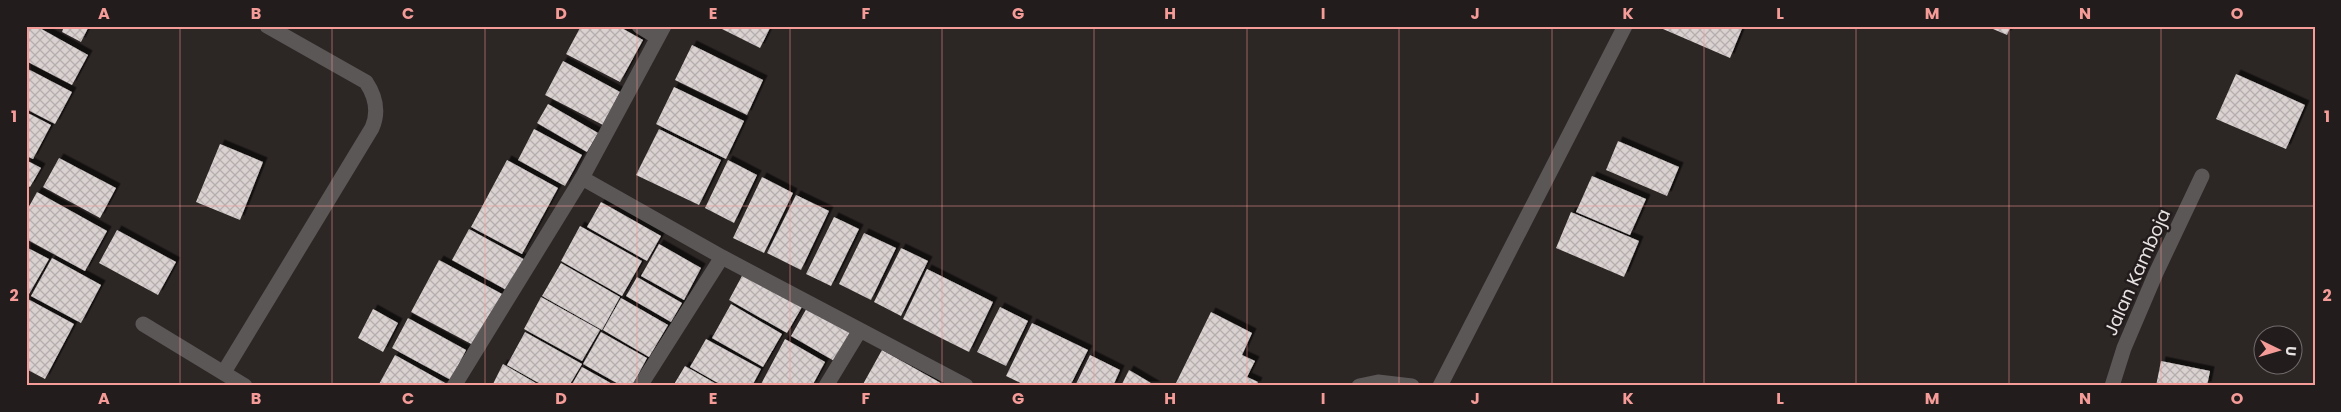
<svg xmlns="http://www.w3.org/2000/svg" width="2341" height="412" font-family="Poppins,sans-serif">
	<defs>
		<pattern id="building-cross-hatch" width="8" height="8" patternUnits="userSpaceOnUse" patternTransform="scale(1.25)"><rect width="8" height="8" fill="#dad2d1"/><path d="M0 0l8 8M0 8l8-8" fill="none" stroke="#b5aeae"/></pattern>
		<filter id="shadow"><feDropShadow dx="4.5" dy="-4.5" stdDeviation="0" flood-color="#0009"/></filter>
	</defs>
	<rect width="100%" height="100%" fill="#2c2625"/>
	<path fill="url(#building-cross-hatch)" filter="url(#shadow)" d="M 26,26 L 36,26 L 88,55 L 72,85 L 26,61 Z
		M 64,26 L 89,26 L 81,42 L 62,32 Z
		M 581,26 L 618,26 L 643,40 L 620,82 L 566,54 Z
		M 716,26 L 771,26 L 760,48 Z
		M 1656,26 L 1743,26 L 1730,58 Z
		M 1986,26 L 2011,26 L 2007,35 Z
		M 692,45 L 763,80 L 747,115 L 675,80 Z
		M 563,61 L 620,92 L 603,125 L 545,95 Z
		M 26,68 L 72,92 L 55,124 L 26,109 Z
		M 2236,74 L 2305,105 L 2286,149 L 2216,119 Z
		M 674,87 L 744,121 L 726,159 L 656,124 Z
		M 548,104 L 598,133 L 587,152 L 537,123 Z
		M 26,112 L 51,125 L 33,159 L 26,156 Z
		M 534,129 L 582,155 L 565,186 L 518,160 Z
		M 659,129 L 721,160 L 699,205 L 636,175 Z
		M 1618,141 L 1679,167 L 1667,196 L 1606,170 Z
		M 220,144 L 263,162 L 240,220 L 196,202 Z
		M 59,158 L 116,188 L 100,218 L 43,187 Z
		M 26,160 L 41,168 L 30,187 L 26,185 Z
		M 507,160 L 558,188 L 522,254 L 471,227 Z
		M 728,160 L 757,175 L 734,223 L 705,208 Z
		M 1592,176 L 1646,199 L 1630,235 L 1576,212 Z
		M 762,177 L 793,193 L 764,253 L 733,238 Z
		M 37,192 L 107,231 L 85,271 L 26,239 L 26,212 Z
		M 796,195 L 829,211 L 801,270 L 767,253 Z
		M 601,202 L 661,236 L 647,261 L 587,227 Z
		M 1571,212 L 1639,241 L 1624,277 L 1556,248 Z
		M 834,217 L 859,229 L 831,286 L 806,274 Z
		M 580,226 L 642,261 L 622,296 L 561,261 Z
		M 469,229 L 527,261 L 510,292 L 452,260 Z
		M 117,230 L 176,262 L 158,295 L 99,263 Z
		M 864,233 L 896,248 L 871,300 L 839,284 Z
		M 659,244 L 701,268 L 684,300 L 641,276 Z
		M 26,247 L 49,259 L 28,296 L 26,295 Z
		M 901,248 L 928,261 L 901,316 L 874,302 Z
		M 52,258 L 101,285 L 81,323 L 31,296 Z
		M 439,260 L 502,294 L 475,346 L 411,312 Z
		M 561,263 L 620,297 L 602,330 L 542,296 Z
		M 927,269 L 993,302 L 969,352 L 903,319 Z
		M 743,274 L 802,307 L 787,333 L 729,300 Z
		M 637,277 L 682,303 L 671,322 L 626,296 Z
		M 541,297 L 600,330 L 582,361 L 524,329 Z
		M 26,298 L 74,324 L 45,379 L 26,369 Z
		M 621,298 L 668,325 L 649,357 L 603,330 Z
		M 731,304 L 782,334 L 763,367 L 712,338 Z
		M 808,306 L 853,332 L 836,362 L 791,336 Z
		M 1000,307 L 1028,321 L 1006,366 L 977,352 Z
		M 373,309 L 398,323 L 383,352 L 358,338 Z
		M 1211,312 L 1252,333 L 1242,355 L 1255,361 L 1247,377 L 1258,382 L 1256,386 L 1175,385 Z
		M 408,318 L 466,350 L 451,380 L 392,348 Z
		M 1032,323 L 1088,350 L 1070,386 L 1027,386 L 1006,376 Z
		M 525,332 L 582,364 L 569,386 L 544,386 L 507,365 Z
		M 601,332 L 647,358 L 632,386 L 622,386 L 583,364 Z
		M 706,339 L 761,369 L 752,386 L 723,386 L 690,367 Z
		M 785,339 L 825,362 L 812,386 L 760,386 Z
		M 882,350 L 946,386 L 862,386 Z
		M 395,355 L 447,384 L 446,386 L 378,386 Z
		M 1090,355 L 1120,370 L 1113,386 L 1075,386 Z
		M 2161,361 L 2210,371 L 2207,386 L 2156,386 Z
		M 503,364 L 541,386 L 492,386 Z
		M 685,366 L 720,386 L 673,386 Z
		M 582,367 L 616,386 L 571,386 Z
		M 1129,370 L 1156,386 L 1121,386 Z"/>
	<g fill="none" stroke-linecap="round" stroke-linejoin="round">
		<path stroke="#5b5757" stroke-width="15" d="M 639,26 L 657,37
			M 582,178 L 722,257 L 966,386
			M 143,324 L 245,386
			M 224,372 L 372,128 C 379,112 376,97 366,82 L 267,26
			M 454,386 L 582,178 L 664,26
			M 640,386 L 722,257
			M 826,386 L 860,330
			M 1359,386 L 1378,382 L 1412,386
			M 1440,386 L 1625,26
			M 2112,386 L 2124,348 L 2156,273 L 2202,176"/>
	</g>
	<path fill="none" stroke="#f59b98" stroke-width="1" stroke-opacity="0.55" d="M 180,26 L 180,386M 332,26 L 332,386M 485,26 L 485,386M 637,26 L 637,386M 790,26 L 790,386M 942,26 L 942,386M 1094,26 L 1094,386M 1247,26 L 1247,386M 1399,26 L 1399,386M 1552,26 L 1552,386M 1704,26 L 1704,386M 1856,26 L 1856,386M 2009,26 L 2009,386M 2161,26 L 2161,386M 26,206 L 2315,206"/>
	<g text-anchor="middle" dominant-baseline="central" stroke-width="5" stroke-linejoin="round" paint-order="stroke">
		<g font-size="18" fill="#e8e3e3" stroke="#221c1c">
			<text transform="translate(2137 272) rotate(-66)">Jalan Kamboja</text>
		</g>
	</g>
	<rect width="2341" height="412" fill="none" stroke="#221c1c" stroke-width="55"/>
	<g transform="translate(2278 350) rotate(95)"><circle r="24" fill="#221c1c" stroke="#716c6c"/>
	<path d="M0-4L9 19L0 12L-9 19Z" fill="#f59b98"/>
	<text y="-8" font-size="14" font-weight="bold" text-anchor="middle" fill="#e8e3e3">U</text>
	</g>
	<rect x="28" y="28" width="2286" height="356" fill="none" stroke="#f59b98" stroke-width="2"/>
	<g font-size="16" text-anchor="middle" font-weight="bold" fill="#f59b98">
		<text x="104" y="19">A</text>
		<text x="256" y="19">B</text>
		<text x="408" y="19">C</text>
		<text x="561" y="19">D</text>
		<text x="713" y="19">E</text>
		<text x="866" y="19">F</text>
		<text x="1018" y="19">G</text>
		<text x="1170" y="19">H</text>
		<text x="1323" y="19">I</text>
		<text x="1475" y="19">J</text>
		<text x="1628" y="19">K</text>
		<text x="1780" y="19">L</text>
		<text x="1932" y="19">M</text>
		<text x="2085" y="19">N</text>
		<text x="2237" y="19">O</text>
		<text x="14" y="122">1</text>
		<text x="2327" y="122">1</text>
		<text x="14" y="301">2</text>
		<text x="2327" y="301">2</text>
		<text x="104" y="404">A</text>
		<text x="256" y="404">B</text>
		<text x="408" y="404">C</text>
		<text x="561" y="404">D</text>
		<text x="713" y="404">E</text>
		<text x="866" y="404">F</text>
		<text x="1018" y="404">G</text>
		<text x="1170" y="404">H</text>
		<text x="1323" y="404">I</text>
		<text x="1475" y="404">J</text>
		<text x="1628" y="404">K</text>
		<text x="1780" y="404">L</text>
		<text x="1932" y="404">M</text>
		<text x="2085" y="404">N</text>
		<text x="2237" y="404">O</text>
	</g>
</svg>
